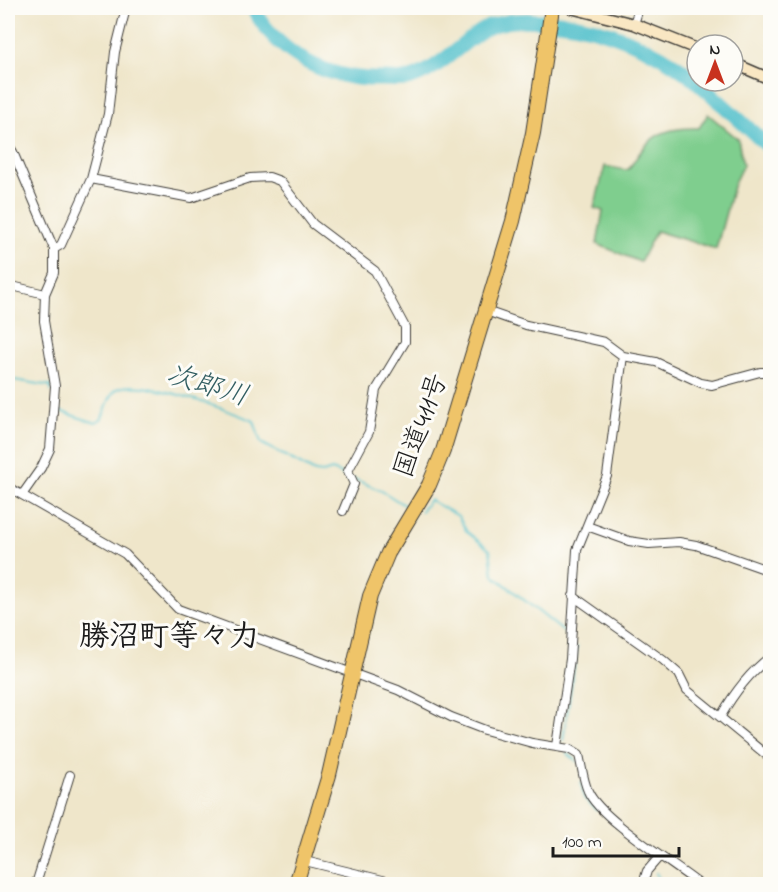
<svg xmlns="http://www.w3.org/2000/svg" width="778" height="892" font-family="'Indie Flower','Klee One',sans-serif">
	<rect width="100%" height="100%" fill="#fdfcf7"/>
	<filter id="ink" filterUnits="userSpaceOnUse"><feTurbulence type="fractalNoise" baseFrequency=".0167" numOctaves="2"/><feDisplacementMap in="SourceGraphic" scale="12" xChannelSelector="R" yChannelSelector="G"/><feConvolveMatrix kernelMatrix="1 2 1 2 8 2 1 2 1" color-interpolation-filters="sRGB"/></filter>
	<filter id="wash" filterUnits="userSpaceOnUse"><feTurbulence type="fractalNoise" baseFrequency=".008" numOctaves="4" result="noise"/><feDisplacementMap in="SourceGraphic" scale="24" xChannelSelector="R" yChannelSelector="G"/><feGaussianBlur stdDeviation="1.35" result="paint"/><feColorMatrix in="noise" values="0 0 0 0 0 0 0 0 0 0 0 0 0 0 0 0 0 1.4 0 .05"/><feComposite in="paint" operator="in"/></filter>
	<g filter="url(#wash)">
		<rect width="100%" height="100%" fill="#efe6ca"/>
		<path fill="#7fce8e" stroke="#4e7555" stroke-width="1.5" d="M 708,114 L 738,139 L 743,165 L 734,183 L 716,249 L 656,231 L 640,262 L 597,244 L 603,211 L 594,208 L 605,166 L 625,170 L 629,169 C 649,137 659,127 699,128 Z"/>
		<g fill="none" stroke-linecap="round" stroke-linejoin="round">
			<path stroke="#54c1cc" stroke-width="2" d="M 8,379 L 51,386 L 51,391
				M 59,411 L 96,423 L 101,420 C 105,412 108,398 115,391 C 131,373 232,412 254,421 L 261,443 L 315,472 L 323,473 L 332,470 L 349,477
				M 354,479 L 382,491 L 407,507
				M 421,511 L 430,500 L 458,516 L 467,532 L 490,550 L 493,575 L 564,632
				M 563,740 L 577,647
				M 567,753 L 578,762
				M 581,782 L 584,798 L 597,810
				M 624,833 L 633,841
				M 656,873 L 662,884"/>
			<path stroke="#54c1cc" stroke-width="15" d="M 253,8 C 279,56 329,81 384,79 C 391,79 400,80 407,79 C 436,72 459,45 483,30 C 504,17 536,20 559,22 C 603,27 654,48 689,75 C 717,98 743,124 770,148"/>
		</g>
	</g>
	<g filter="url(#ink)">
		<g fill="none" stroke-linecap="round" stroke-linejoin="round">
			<defs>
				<path id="street" d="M 634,24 L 639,8
					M 8,144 L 13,152 L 54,249 L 54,273 L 45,294 L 44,321 L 55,386 L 50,449 L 41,468 L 22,495
					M 91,179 L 191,198 L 250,178 L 269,177 L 280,181 L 313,224 L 375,271 L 405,327 L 405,342 L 376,390 L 369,432 L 348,471 L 354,484 L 343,511
					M 54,249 L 61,245 L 91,179 L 108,114 L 115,52 L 126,8
					M 8,285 L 45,294
					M 486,311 L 526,325 L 604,342 L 623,356 L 656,362 L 701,383 L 712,385 L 760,372 L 770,372
					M 8,487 L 125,554 L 178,609 L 398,690 L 451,717 L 485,730 L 532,743 L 569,749 L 579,755 C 582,767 583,780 588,791 C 599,818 674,864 699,884
					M 587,526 L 629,541 L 649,544 L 679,542 L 696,545 L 770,571
					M 573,596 L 663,660 L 679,674 L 687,690 L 770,758
					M 721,716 C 734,693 749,673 770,657
					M 557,746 L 570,659 L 577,550 L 607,476 L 623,356
					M 305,861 L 399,884
					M 36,884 L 70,775
					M 643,884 L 647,871 L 660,856
					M 768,884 L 770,880"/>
				<path id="secondary" d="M 571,8 L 634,24 L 697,49
					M 733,63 L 770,79"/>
				<path id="highway" d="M 296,884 L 329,775 L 370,596 L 388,553 L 429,485 L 443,451 L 513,221 L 533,133 L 552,8"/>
			</defs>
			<use href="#street" stroke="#3c3a36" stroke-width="10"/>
			<use href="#secondary" stroke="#3c3a36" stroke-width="13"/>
			<use href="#highway" stroke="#3c3a36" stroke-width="16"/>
			<use href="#street" stroke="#fff" stroke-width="8"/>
			<use href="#secondary" stroke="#f9e7c3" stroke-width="10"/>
			<use href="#highway" stroke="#efc469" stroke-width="14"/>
		</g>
	</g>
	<g text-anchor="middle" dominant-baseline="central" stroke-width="6" stroke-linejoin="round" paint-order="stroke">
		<g font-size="27" fill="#1c1c1c" stroke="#fdfcf7">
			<text transform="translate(422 426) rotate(-70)">国道411号</text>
		</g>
		<g font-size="28" font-style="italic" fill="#325e62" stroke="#fdfcf7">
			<text transform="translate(207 387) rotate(17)">次郎川</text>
		</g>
		<g font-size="30" font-weight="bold" fill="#1c1c1c" stroke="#fdfcf7">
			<text x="169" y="638">勝沼町等々力</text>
		</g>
	</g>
	<rect width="778" height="892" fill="none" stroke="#fdfcf7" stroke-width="30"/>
	<g transform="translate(715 63)"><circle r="28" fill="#fdfcf7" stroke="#a3a29f" stroke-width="1.5"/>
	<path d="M0-4.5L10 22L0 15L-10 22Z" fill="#c8321e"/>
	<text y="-9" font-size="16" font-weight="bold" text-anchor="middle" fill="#1c1c1c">N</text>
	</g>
	<path d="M553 847v9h126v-9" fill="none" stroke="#1c1c1c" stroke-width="3"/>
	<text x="562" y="847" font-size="18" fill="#1c1c1c" stroke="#fdfcf7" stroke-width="4.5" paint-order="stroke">100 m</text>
</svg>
